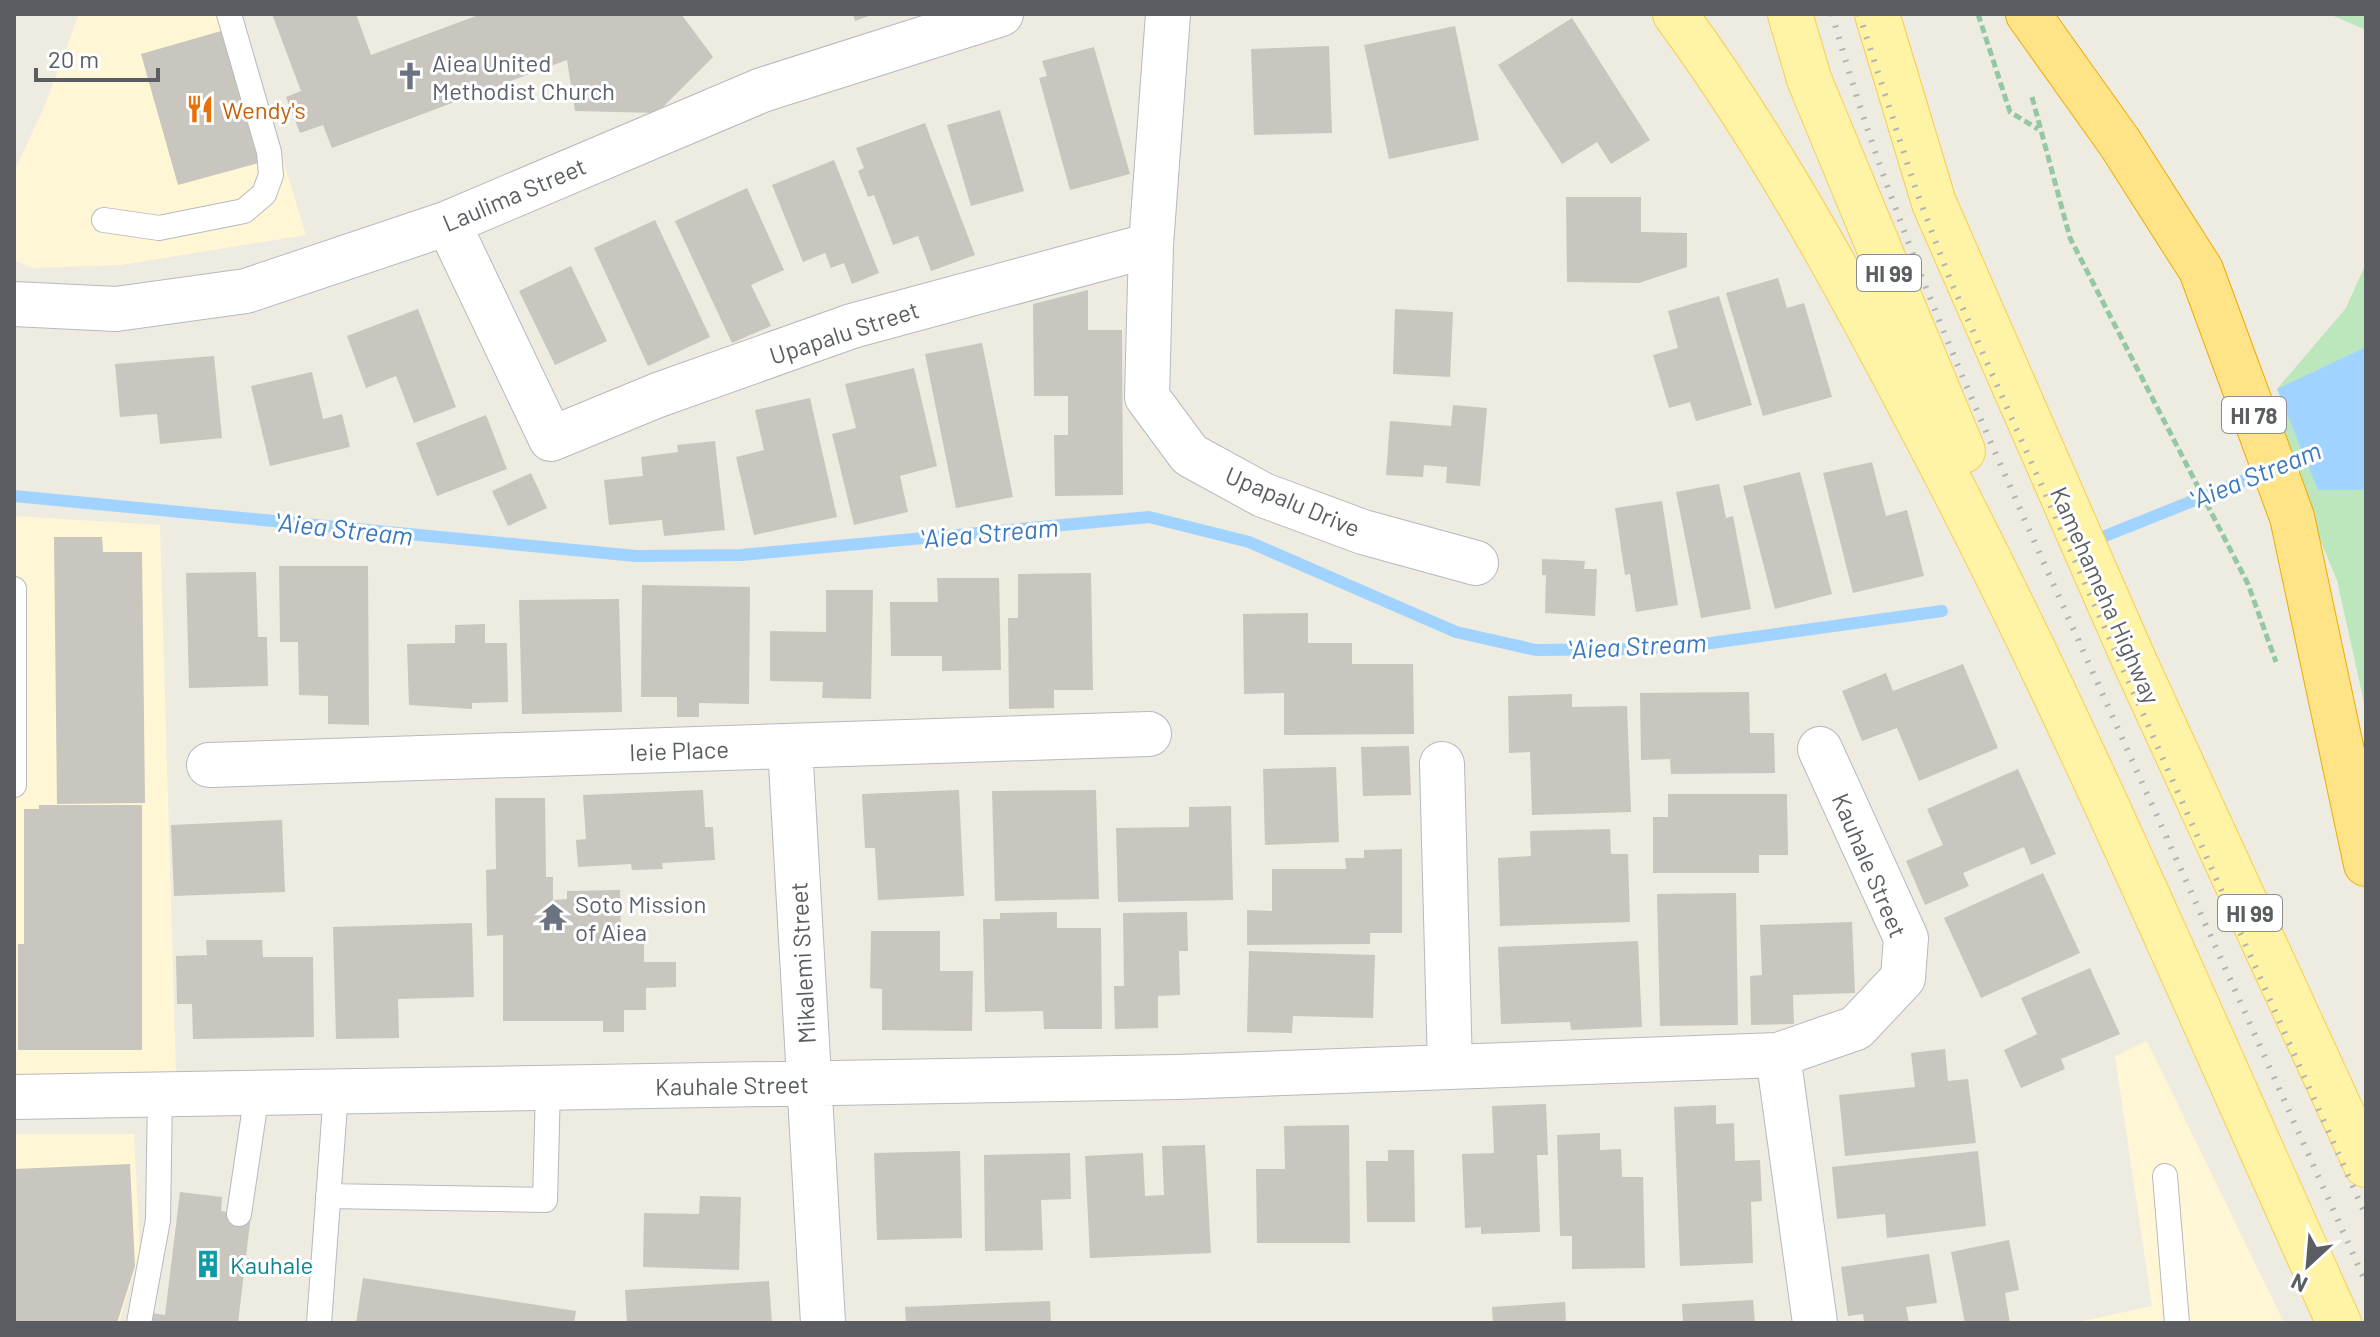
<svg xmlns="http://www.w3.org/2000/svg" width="2380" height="1337" font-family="Barlow,sans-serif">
	<rect width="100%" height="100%" fill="#eeebe1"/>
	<path fill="#fff6d5" d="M 79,14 L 238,14 L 306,235 L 121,265 L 33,268 L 14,260 L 14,172 L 45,105 Z
		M 14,516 L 160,525 L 176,1073 L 14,1074 Z
		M 2147,1041 L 2284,1323 L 2073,1323 L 2152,1306 L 2115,1056 Z
		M 14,1134 L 134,1134 L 140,1253 L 119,1323 L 14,1323 Z"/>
	<path fill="#bce7bd" d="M 2329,14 L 2366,14 L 2366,30 Z
		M 2366,263 L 2366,371 L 2277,389 L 2346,308 Z
		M 2298,408 L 2366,427 L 2366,712 L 2337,580 L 2268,416 Z"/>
	<path fill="#a0d3ff" d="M 2366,347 L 2366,490 L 2318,490 L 2277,389 Z"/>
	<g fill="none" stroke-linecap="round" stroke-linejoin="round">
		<path stroke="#a0d3ff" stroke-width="12" d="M 14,496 L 636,556 L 741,555 L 1149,517 L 1249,542 L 1456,632 L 1536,650 L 1636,649 L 1711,643 L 1942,611
			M 2100,538 L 2320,450"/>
	</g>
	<path fill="#c8c6be" d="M 272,14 L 356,14 L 371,55 L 481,14 L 681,14 L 713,57 L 657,113 L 575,111 L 567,60 L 332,148 L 323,125 L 300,133 L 286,97 L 301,91 Z
		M 853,14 L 874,14 L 855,21 Z
		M 1572,18 L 1650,140 L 1611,164 L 1597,142 L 1562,164 L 1498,65 Z
		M 1455,26 L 1479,140 L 1389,159 L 1364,45 Z
		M 221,31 L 259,163 L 178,185 L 141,54 Z
		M 1329,46 L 1332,133 L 1254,135 L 1251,49 Z
		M 1094,47 L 1130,174 L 1070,190 L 1039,78 L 1047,76 L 1042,61 Z
		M 1000,110 L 1024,191 L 971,206 L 947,125 Z
		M 925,123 L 975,255 L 931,271 L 918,236 L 893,245 L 874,195 L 868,197 L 858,171 L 864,168 L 856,148 Z
		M 834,160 L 879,273 L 852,284 L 844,263 L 831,268 L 825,253 L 803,262 L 772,185 Z
		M 747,188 L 784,270 L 751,285 L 771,326 L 732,343 L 675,221 Z
		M 1566,197 L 1641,197 L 1641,232 L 1687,233 L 1687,267 L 1639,283 L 1567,282 Z
		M 655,220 L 710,337 L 648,366 L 594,248 Z
		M 571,266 L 607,341 L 555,365 L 519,291 Z
		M 1778,278 L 1787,308 L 1804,303 L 1832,397 L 1763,416 L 1726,293 Z
		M 1088,290 L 1088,330 L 1122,330 L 1123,495 L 1055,496 L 1054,435 L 1068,435 L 1068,396 L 1034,396 L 1033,304 Z
		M 1719,296 L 1752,405 L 1696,421 L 1690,402 L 1669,408 L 1653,355 L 1678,348 L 1668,311 Z
		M 418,309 L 456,407 L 414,423 L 396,376 L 366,388 L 347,336 Z
		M 1395,309 L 1453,312 L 1450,377 L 1393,374 Z
		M 982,343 L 1013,497 L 956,508 L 925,354 Z
		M 214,356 L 222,438 L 160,444 L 157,414 L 120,417 L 115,364 Z
		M 914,368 L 937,466 L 900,476 L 908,512 L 854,525 L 832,434 L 856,428 L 845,384 Z
		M 312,372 L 323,419 L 342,414 L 350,447 L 270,466 L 251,386 Z
		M 810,398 L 837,517 L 754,535 L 736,457 L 764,450 L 755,410 Z
		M 1453,405 L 1487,408 L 1480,486 L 1446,483 L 1447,467 L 1424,465 L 1423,477 L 1386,475 L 1390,421 L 1451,426 Z
		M 486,415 L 507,469 L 437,496 L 416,443 Z
		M 715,441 L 725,530 L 664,536 L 662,520 L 609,525 L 604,480 L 643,476 L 641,457 L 678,452 L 677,445 Z
		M 1872,462 L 1886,516 L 1907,510 L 1924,576 L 1853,593 L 1823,473 Z
		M 1800,472 L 1832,594 L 1775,609 L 1743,486 Z
		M 531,473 L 547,508 L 508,526 L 492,491 Z
		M 1719,484 L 1726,518 L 1733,516 L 1751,609 L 1701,618 L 1676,492 Z
		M 1662,501 L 1678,605 L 1636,612 L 1630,574 L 1625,575 L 1615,508 Z
		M 54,537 L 102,537 L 103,552 L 142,552 L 145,803 L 57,804 Z
		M 1542,559 L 1585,561 L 1584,569 L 1597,569 L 1595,616 L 1545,613 L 1546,575 L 1542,575 Z
		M 279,566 L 368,566 L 369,725 L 328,724 L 328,696 L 299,695 L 298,642 L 280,642 Z
		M 256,572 L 258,637 L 267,637 L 268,686 L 189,688 L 186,573 Z
		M 1091,573 L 1093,690 L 1054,690 L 1054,708 L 1009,709 L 1008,618 L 1018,618 L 1018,574 Z
		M 937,578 L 999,578 L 1001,670 L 942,671 L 942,656 L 891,656 L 890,602 L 938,602 Z
		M 642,585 L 750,587 L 749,704 L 699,703 L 699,717 L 677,717 L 677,697 L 641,697 Z
		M 826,590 L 873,590 L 871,699 L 822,698 L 823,682 L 770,681 L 770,631 L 826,632 Z
		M 619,599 L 622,712 L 522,714 L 519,600 Z
		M 1308,613 L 1308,643 L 1352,643 L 1352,664 L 1413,664 L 1414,734 L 1284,735 L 1284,693 L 1244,694 L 1243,614 Z
		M 485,624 L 485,643 L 507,643 L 508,702 L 472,703 L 472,709 L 409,705 L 407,644 L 455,643 L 455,625 Z
		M 1963,664 L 1998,748 L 1919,781 L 1897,728 L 1862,741 L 1842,691 L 1886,673 L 1893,691 Z
		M 1749,692 L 1750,733 L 1774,733 L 1775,773 L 1671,774 L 1670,759 L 1641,760 L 1640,693 Z
		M 1572,694 L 1572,707 L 1627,706 L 1631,812 L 1532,815 L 1530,752 L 1509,753 L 1508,696 Z
		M 1409,746 L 1411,795 L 1363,796 L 1361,747 Z
		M 1336,767 L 1339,842 L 1265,845 L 1263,769 Z
		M 2018,769 L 2056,854 L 2031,865 L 2024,847 L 1963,873 L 1969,886 L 1925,905 L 1906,861 L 1943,845 L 1927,809 Z
		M 703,790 L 705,827 L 713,827 L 715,860 L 662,863 L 663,869 L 632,870 L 631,864 L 578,867 L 576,840 L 586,839 L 583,795 Z
		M 959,790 L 964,896 L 878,900 L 875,848 L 865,848 L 862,794 Z
		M 1096,790 L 1099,899 L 995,901 L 992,791 Z
		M 1668,794 L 1787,794 L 1788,855 L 1759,855 L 1759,873 L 1653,873 L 1653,817 L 1668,817 Z
		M 495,798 L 545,798 L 546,877 L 553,877 L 553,900 L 567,899 L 567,891 L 620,890 L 621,943 L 644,943 L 644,962 L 676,962 L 676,987 L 646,988 L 646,1010 L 624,1010 L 624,1032 L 603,1032 L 603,1021 L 503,1021 L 503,935 L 487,936 L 486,870 L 496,869 Z
		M 39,805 L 142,805 L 142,1050 L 18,1050 L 18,944 L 24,944 L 24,809 L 39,809 Z
		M 1231,806 L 1233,900 L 1118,902 L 1116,828 L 1189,827 L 1189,807 Z
		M 282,820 L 285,892 L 174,896 L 171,825 Z
		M 1610,829 L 1611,854 L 1628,854 L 1630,922 L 1500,926 L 1498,858 L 1531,856 L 1530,831 Z
		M 1402,849 L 1402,933 L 1370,933 L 1370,944 L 1247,945 L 1247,910 L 1272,911 L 1272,869 L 1346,869 L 1345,858 L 1364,858 L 1364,850 Z
		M 2043,873 L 2080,953 L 1981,998 L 1944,918 Z
		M 1736,893 L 1738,1025 L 1660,1026 L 1657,894 Z
		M 1057,912 L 1057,928 L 1101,928 L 1102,1029 L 1044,1029 L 1043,1011 L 985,1012 L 983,919 L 1000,919 L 1000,913 Z
		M 1187,912 L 1188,951 L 1179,951 L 1180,995 L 1158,996 L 1158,1028 L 1115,1029 L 1114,986 L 1124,986 L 1123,913 Z
		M 1852,922 L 1855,993 L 1793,995 L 1794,1024 L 1751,1025 L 1750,976 L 1762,975 L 1760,925 Z
		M 472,923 L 474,997 L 398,999 L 399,1038 L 336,1039 L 333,927 Z
		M 871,931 L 940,931 L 940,971 L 973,971 L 972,1031 L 882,1030 L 882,989 L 870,988 Z
		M 206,940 L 262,940 L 263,957 L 313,957 L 314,1037 L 193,1039 L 192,1004 L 177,1004 L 176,956 L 207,955 Z
		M 1638,941 L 1642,1027 L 1571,1030 L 1570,1022 L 1501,1024 L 1498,947 Z
		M 1249,951 L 1375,955 L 1373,1018 L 1293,1016 L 1292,1033 L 1247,1032 Z
		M 2090,968 L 2120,1034 L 2061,1059 L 2065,1069 L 2021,1088 L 2004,1050 L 2037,1034 L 2021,998 Z
		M 1945,1049 L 1948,1081 L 1968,1079 L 1976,1143 L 1845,1156 L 1839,1095 L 1915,1087 L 1911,1053 Z
		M 1546,1104 L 1548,1155 L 1537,1155 L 1540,1232 L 1481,1234 L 1481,1227 L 1465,1228 L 1462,1154 L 1494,1153 L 1492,1106 Z
		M 1716,1105 L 1716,1124 L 1734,1123 L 1735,1161 L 1760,1160 L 1762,1201 L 1751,1202 L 1753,1263 L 1680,1266 L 1674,1107 Z
		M 1349,1125 L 1350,1243 L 1257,1243 L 1256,1169 L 1285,1169 L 1284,1126 Z
		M 1600,1133 L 1600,1150 L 1621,1149 L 1622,1177 L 1643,1177 L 1645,1268 L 1572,1269 L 1572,1236 L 1560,1236 L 1557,1135 Z
		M 1205,1145 L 1211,1253 L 1090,1258 L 1085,1156 L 1143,1153 L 1145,1196 L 1164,1195 L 1162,1146 Z
		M 1388,1150 L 1414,1150 L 1415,1222 L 1367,1222 L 1366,1161 L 1388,1161 Z
		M 960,1151 L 962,1238 L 877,1240 L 874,1153 Z
		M 1978,1151 L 1986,1226 L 1887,1238 L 1885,1214 L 1837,1219 L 1832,1167 Z
		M 1070,1153 L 1071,1199 L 1041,1200 L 1043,1250 L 985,1251 L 984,1155 Z
		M 130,1164 L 135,1266 L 117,1323 L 14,1323 L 14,1169 Z
		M 180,1192 L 222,1197 L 221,1211 L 251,1215 L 238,1323 L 150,1323 L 151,1313 L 165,1315 Z
		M 700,1196 L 741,1197 L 739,1270 L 643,1267 L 644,1213 L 699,1214 Z
		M 2009,1240 L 2019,1290 L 2005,1293 L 2010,1323 L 1965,1323 L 1951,1252 Z
		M 1929,1254 L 1937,1303 L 1906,1307 L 1909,1323 L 1864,1323 L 1863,1314 L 1848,1316 L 1841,1267 Z
		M 363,1278 L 576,1311 L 574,1323 L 356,1323 Z
		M 769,1281 L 772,1323 L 627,1323 L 625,1290 Z
		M 1753,1300 L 1755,1323 L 1683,1323 L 1682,1304 Z
		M 1050,1301 L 1051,1323 L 906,1323 L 905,1307 Z
		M 1565,1302 L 1566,1323 L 1493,1323 L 1492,1307 Z"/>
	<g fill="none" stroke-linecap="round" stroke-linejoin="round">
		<defs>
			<path id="service" d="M 104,220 L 159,228 L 244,211 L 264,194 L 271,175 L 269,152 L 229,14
				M 14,589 L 14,785
				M 2165,1176 L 2177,1323
				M 328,1196 L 545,1200 L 548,1088
				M 239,1214 L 257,1093
				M 139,1323 L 158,1220 L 160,1095
				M 319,1323 L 336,1092"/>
			<path id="minor" d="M 1168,14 L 1151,245 L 1147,397 L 1190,455 L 1263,495 L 1363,532 L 1476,563
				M 448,223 L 551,439 L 658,395 L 852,326 L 1151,245
				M 14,304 L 116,309 L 246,291 L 448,223 L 762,90 L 1001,14
				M 790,746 L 823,1323
				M 1442,764 L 1450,1067
				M 209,765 L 1149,734
				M 1778,1055 L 1815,1323
				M 14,1097 L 1177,1077 L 1778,1055 L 1856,1028 L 1903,978 L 1906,938 L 1820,749"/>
			<path id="primary" d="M 1675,14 C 1767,139 1842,276 1914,413 C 2071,708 2201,1018 2339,1323
				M 1790,14 L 1809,79 L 1963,451
				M 1877,14 L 1934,203 L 2134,660 L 2366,1165"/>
			<path id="motorway" d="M 2028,14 L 2120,143 L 2201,270 L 2292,517 L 2366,864"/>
		</defs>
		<use href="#service" stroke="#b7b9bf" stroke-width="26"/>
		<use href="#minor" stroke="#b7b9bf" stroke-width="46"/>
		<use href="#primary" stroke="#f8ce50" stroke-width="46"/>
		<use href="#motorway" stroke="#efab00" stroke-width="46"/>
		<path stroke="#94c8a4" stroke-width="5" stroke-dasharray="8 4" stroke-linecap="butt" d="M 1978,14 L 2010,112 L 2038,129
			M 2032,97 L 2070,238 L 2248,584 L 2276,662"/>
		<use href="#service" stroke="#fff" stroke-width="24"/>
		<use href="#minor" stroke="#fff" stroke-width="44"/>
		<use href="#primary" stroke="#fff3a5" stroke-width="44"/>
		<use href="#motorway" stroke="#ffe487" stroke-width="44"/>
		<path stroke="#b3b4b4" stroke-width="6" stroke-dasharray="2 10" stroke-linecap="butt" d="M 1832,14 C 1891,225 1983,426 2072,626 C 2170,845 2268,1064 2366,1283
			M 1859,14 L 1916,190 L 1949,277 L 2366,1216"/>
	</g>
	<defs>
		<symbol id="church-bare" viewBox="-9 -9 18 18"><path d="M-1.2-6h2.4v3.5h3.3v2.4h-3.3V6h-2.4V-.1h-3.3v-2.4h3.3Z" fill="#6b7280" stroke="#fff" stroke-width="2.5" paint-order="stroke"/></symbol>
		<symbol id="restaurant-bare" viewBox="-9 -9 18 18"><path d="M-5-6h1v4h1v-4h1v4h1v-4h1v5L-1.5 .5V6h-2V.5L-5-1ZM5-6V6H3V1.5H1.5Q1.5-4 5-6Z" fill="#e8710a" stroke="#fff" stroke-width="2.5" paint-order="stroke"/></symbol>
		<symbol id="temple-bare" viewBox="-9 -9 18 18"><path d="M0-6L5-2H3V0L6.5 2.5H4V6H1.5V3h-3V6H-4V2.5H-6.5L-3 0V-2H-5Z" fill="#6b7280" stroke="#fff" stroke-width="2.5" paint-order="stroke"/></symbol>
		<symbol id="building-bare" viewBox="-9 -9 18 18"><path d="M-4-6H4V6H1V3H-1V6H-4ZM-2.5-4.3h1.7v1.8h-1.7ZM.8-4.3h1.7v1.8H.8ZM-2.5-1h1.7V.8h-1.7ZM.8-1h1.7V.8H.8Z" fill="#0f9aa8" stroke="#fff" stroke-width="2.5" paint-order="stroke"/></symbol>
	</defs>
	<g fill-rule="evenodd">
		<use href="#church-bare" x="390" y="56" width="40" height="40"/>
		<use href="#restaurant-bare" x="180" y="89" width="40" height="40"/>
		<use href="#temple-bare" x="533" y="897" width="40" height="40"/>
		<use href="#building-bare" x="188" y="1244" width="40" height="40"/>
	</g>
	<g text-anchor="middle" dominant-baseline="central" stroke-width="6" stroke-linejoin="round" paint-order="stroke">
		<g fill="#fff" stroke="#8c8e92" stroke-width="2">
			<rect x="1857" y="255" width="64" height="36" rx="6"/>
			<rect x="2222" y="397" width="64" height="36" rx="6"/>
			<rect x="2218" y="895" width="64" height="36" rx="6"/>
		</g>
		<g font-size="22" font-weight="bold" fill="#5a5e63">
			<text x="1889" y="273">HI 99</text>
			<text x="2254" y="415">HI 78</text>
			<text x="2250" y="913">HI 99</text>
		</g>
		<g font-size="24" fill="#5b616d" stroke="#fff" text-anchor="start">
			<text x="432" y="62">Aiea United<tspan x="432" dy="28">Methodist Church</tspan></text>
			<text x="575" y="903">Soto Mission<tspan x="575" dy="28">of Aiea</tspan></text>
		</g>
		<g font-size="24" fill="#c56008" stroke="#fff" text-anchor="start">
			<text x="222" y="109">Wendy's</text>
		</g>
		<g font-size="24" fill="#5a5e63" stroke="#fff">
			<text transform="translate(514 194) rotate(-23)">Laulima Street</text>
			<text transform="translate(844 332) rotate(-18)">Upapalu Street</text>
			<text transform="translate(1293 501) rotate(23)">Upapalu Drive</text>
			<text transform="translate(2106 595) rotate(66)">Kamehameha Highway</text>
			<text transform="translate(679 750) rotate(-2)">Ieie Place</text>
			<text transform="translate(1870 865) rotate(67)">Kauhale Street</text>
			<text transform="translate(802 963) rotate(-93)">Mikalemi Street</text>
			<text transform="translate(732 1085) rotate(-1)">Kauhale Street</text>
		</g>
		<g font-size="24" fill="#0d838f" stroke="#fff" text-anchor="start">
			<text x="230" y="1264">Kauhale</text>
		</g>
		<g font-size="26" font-style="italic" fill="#3a78bf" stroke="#fff">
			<text transform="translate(2255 474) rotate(-22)">ʻAiea Stream</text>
			<text transform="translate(344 528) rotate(6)">ʻAiea Stream</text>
			<text transform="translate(989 532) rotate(-5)">ʻAiea Stream</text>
			<text transform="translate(1637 645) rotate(-3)">ʻAiea Stream</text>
		</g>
	</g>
	<rect width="2380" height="1337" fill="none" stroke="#5a5e63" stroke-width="32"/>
	<g transform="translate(2308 1265) rotate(206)" stroke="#ffffff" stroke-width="6" paint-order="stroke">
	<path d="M0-6L14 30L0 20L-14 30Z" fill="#5a5e63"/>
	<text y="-12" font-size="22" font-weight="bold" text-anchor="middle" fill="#5a5e63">N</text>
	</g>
	<path d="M36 68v12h122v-12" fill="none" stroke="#5a5e63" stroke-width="4"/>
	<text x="48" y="68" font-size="24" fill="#5a5e63" stroke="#ffffff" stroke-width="6" paint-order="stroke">20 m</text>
</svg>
